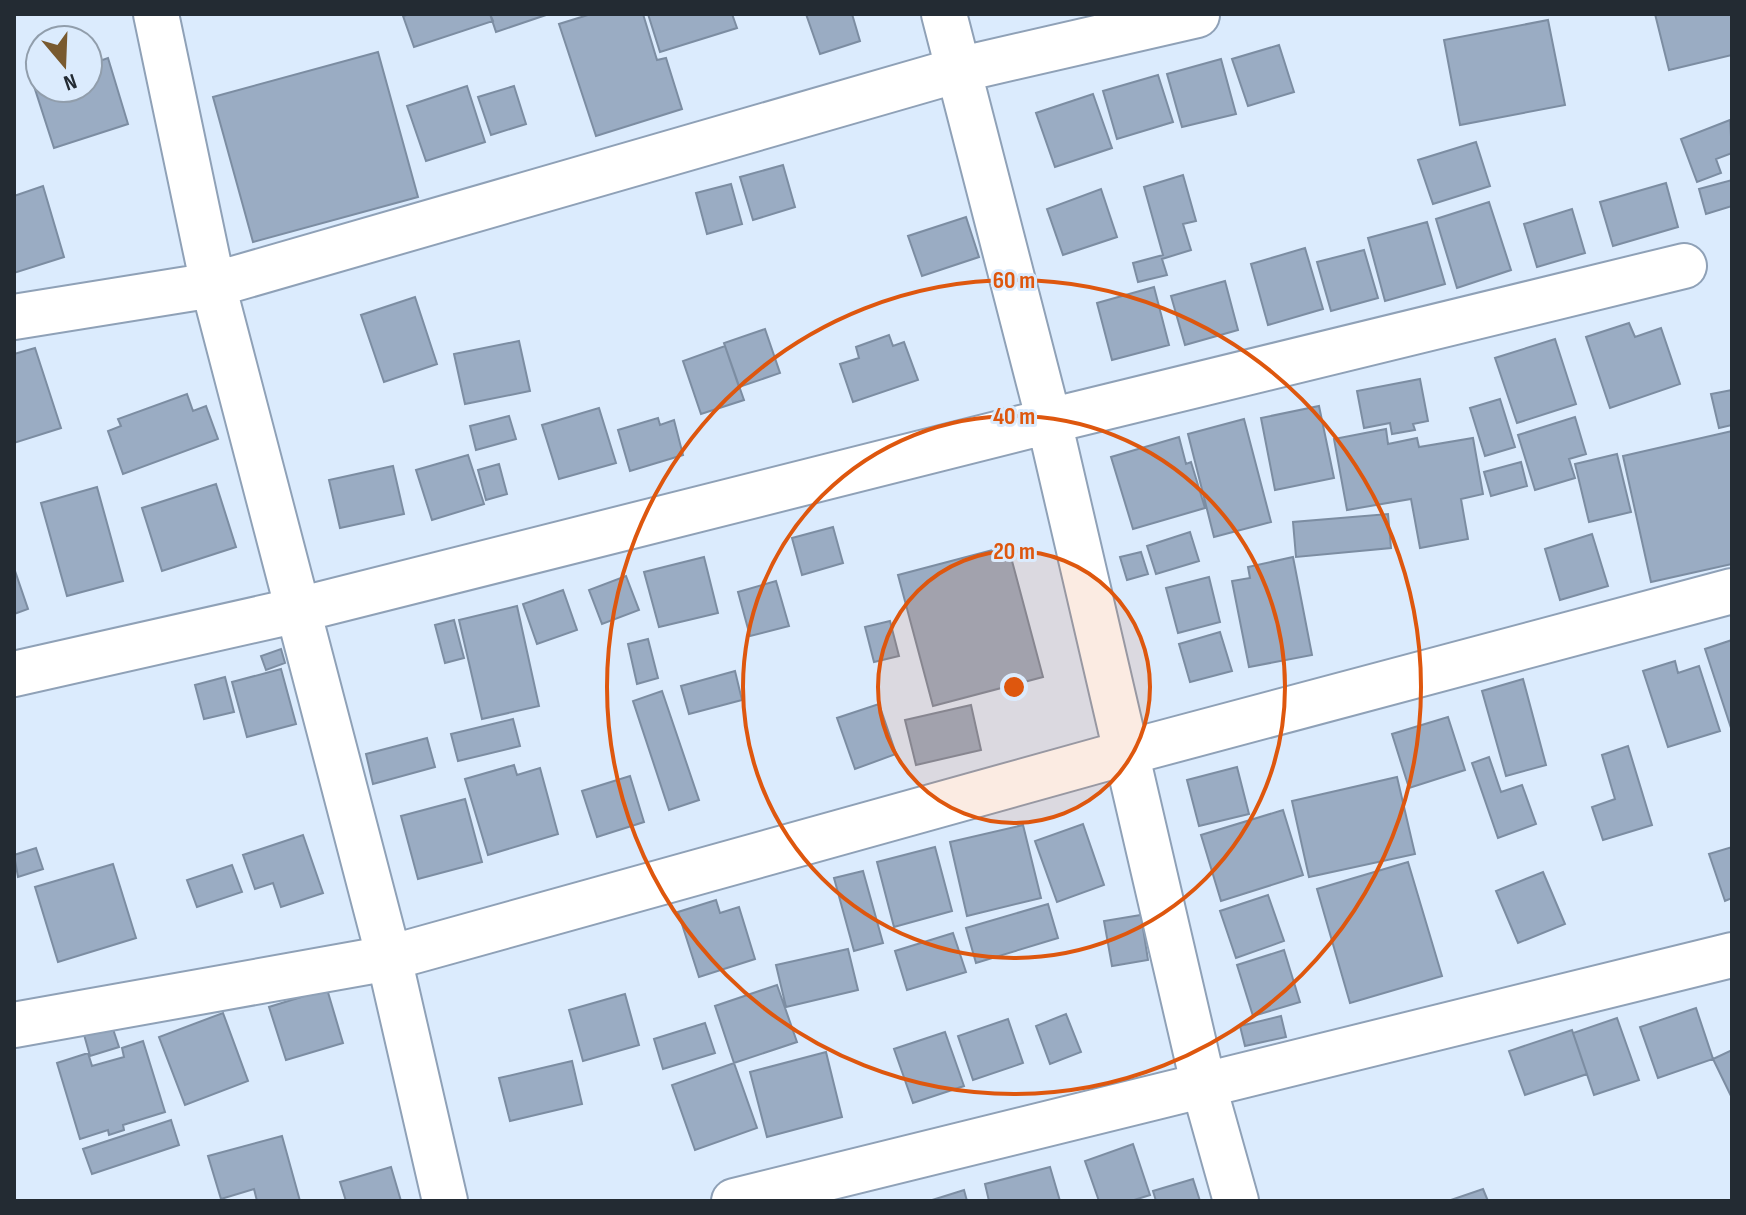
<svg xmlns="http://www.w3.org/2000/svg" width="1746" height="1215" font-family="'Sofia Sans Condensed',sans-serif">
	<rect width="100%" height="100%" fill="#dbebfd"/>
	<path fill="#9aacc3" stroke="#7c8da2" stroke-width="2" d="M 410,14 L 490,14 L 493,21 L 414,47 L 403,16 Z
		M 490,14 L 549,14 L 496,32 Z
		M 591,14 L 643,14 L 657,60 L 666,58 L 682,109 L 596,136 L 559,24 Z
		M 648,14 L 732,14 L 737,28 L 660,52 Z
		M 806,14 L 852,14 L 860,41 L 820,54 Z
		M 1655,14 L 1732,14 L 1732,55 L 1669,70 Z
		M 1548,20 L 1565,105 L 1460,125 L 1444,40 Z
		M 1279,45 L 1294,92 L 1248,106 L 1232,59 Z
		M 378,52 L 418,197 L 253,242 L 213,97 Z
		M 108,58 L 128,124 L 54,148 L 33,83 L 40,80 L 40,88 L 88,88 L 88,65 Z
		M 1221,59 L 1236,114 L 1182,127 L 1167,74 Z
		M 1158,75 L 1173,122 L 1117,139 L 1103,91 Z
		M 467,86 L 485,142 L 426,161 L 407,106 Z
		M 514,86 L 526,124 L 491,135 L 478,97 Z
		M 1093,94 L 1112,148 L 1055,167 L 1036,113 Z
		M 1730,120 L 1732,153 L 1716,159 L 1721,173 L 1697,182 L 1681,139 Z
		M 1476,142 L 1490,186 L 1433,204 L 1418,160 Z
		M 783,165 L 795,207 L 753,220 L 740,177 Z
		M 1183,175 L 1196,221 L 1183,224 L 1191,250 L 1162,259 L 1167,275 L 1138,282 L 1133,263 L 1163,255 L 1144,187 Z
		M 1732,180 L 1732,206 L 1706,214 L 1699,189 Z
		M 1666,183 L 1678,227 L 1613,246 L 1600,202 Z
		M 731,184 L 742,224 L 707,234 L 696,193 Z
		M 43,186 L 64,257 L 14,273 L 14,196 Z
		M 1101,189 L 1117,237 L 1063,255 L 1047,209 Z
		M 1489,202 L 1511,270 L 1457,288 L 1436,219 Z
		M 1572,209 L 1585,253 L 1537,267 L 1524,224 Z
		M 966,217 L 979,257 L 922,276 L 908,236 Z
		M 1427,222 L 1445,284 L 1385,301 L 1368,238 Z
		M 1305,248 L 1323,309 L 1268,325 L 1251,264 Z
		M 1364,250 L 1378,298 L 1331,311 L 1317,262 Z
		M 1225,281 L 1238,330 L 1185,345 L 1171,296 Z
		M 1154,287 L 1169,345 L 1112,360 L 1097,303 Z
		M 415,297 L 437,364 L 384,382 L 361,315 Z
		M 1629,323 L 1635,337 L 1661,328 L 1680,384 L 1610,408 L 1586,337 Z
		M 765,329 L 780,373 L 739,387 L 724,343 Z
		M 889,335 L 893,346 L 904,342 L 918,380 L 853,402 L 840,364 L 859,358 L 856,347 Z
		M 1555,339 L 1576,404 L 1517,423 L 1495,358 Z
		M 519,341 L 530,391 L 465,404 L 454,354 Z
		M 725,346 L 744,400 L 701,414 L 683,361 Z
		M 35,348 L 61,428 L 14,443 L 14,354 Z
		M 1420,379 L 1428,421 L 1413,424 L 1415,430 L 1392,434 L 1390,423 L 1364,428 L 1357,391 Z
		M 1732,390 L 1732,425 L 1719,428 L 1711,394 Z
		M 187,394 L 193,411 L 206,406 L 218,439 L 123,474 L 108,431 L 121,426 L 118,419 Z
		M 1500,399 L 1515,447 L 1485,456 L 1470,408 Z
		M 1319,406 L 1334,478 L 1275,490 L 1261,418 Z
		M 599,408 L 616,463 L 559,479 L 542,425 Z
		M 509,416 L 516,439 L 476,450 L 470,426 Z
		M 1575,417 L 1586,454 L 1569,459 L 1575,478 L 1535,490 L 1518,435 Z
		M 658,418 L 660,425 L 674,420 L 683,455 L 630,471 L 618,430 Z
		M 1244,419 L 1271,522 L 1214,537 L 1188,434 Z
		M 1386,429 L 1388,444 L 1417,438 L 1419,447 L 1473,438 L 1483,494 L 1461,499 L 1468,539 L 1420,548 L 1411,499 L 1347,510 L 1334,439 Z
		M 1732,431 L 1732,564 L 1651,582 L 1623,456 Z
		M 1179,437 L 1186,464 L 1191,462 L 1205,508 L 1133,529 L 1111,457 Z
		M 1617,454 L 1631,512 L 1589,522 L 1575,464 Z
		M 468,455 L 484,504 L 432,520 L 416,470 Z
		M 1521,462 L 1527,486 L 1491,496 L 1484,472 Z
		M 499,464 L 507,494 L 486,500 L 478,470 Z
		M 393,466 L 404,514 L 340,528 L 329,480 Z
		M 216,484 L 236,547 L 162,571 L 142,508 Z
		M 97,487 L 123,581 L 67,596 L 41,503 Z
		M 1388,514 L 1391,548 L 1296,557 L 1293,522 Z
		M 833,527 L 843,563 L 802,575 L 792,538 Z
		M 1190,532 L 1199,561 L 1156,574 L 1147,546 Z
		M 1592,534 L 1608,586 L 1560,600 L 1545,549 Z
		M 1008,546 L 1043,677 L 933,706 L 898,575 Z
		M 1141,552 L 1148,574 L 1127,580 L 1120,557 Z
		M 704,557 L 718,613 L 659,627 L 644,572 Z
		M 1293,557 L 1312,655 L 1249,667 L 1232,581 L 1250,578 L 1248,567 Z
		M 14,568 L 28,609 L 14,614 Z
		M 626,576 L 639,610 L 602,624 L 589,590 Z
		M 1209,577 L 1220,622 L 1178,633 L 1166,588 Z
		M 776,581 L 789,626 L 750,636 L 738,592 Z
		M 563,590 L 577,630 L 537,644 L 523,604 Z
		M 517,606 L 539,706 L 482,719 L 459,620 Z
		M 454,620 L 464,658 L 445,663 L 435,625 Z
		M 890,621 L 899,656 L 874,662 L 865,627 Z
		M 1220,632 L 1232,671 L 1190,682 L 1179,644 Z
		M 648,639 L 658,678 L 637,684 L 628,644 Z
		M 1732,640 L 1732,731 L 1705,649 Z
		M 281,649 L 285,663 L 266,670 L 261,656 Z
		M 1675,661 L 1678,673 L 1699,666 L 1720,731 L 1668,747 L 1643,671 Z
		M 281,669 L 296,724 L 247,737 L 232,682 Z
		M 735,671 L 742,700 L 689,714 L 681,686 Z
		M 225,677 L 234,712 L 204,719 L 195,685 Z
		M 1523,679 L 1546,765 L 1506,776 L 1482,691 Z
		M 662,691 L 699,800 L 669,810 L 633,701 Z
		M 879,704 L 896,754 L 855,769 L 837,718 Z
		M 971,705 L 981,750 L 916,765 L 905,720 Z
		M 1448,717 L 1465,770 L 1409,788 L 1392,734 Z
		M 513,719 L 520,746 L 458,761 L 451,734 Z
		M 427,738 L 435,767 L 373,784 L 366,754 Z
		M 1628,746 L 1652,825 L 1603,840 L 1592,807 L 1615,799 L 1602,755 Z
		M 1489,757 L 1501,792 L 1522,785 L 1536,824 L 1498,838 L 1472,763 Z
		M 514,765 L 517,775 L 540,768 L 558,834 L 488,855 L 465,779 Z
		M 1237,767 L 1249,814 L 1199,826 L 1187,780 Z
		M 630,776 L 644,822 L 597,837 L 582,791 Z
		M 1397,777 L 1415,854 L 1309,877 L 1292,801 Z
		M 465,799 L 482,862 L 418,879 L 401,816 Z
		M 1283,810 L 1303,875 L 1221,901 L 1201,835 Z
		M 1083,824 L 1104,885 L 1057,902 L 1035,841 Z
		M 1023,825 L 1041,898 L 967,916 L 950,842 Z
		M 303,835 L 323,893 L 281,907 L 273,883 L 255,889 L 243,855 Z
		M 935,847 L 952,911 L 894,927 L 877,862 Z
		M 1732,847 L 1732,898 L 1725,901 L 1709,854 Z
		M 36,848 L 43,869 L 18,877 L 14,855 Z
		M 1408,862 L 1442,976 L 1350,1003 L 1317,889 Z
		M 113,864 L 136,938 L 58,962 L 35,887 Z
		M 232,865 L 242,892 L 197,907 L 187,880 Z
		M 863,871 L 883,943 L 854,951 L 834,878 Z
		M 1543,872 L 1565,924 L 1518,943 L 1496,891 Z
		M 1268,895 L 1284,941 L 1236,958 L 1220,911 Z
		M 716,900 L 720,913 L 739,907 L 755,959 L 699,977 L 678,912 Z
		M 1048,904 L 1058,938 L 976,963 L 966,928 Z
		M 1141,915 L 1148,960 L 1112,966 L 1104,921 Z
		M 953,933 L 966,972 L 907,990 L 895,951 Z
		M 848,949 L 858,990 L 786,1007 L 776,965 Z
		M 1284,950 L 1300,1002 L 1253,1016 L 1237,965 Z
		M 777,985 L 797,1042 L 734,1063 L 715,1006 Z
		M 327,989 L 343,1043 L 286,1060 L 269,1007 Z
		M 625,994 L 639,1045 L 583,1061 L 569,1010 Z
		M 1696,1008 L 1713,1059 L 1658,1078 L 1640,1027 Z
		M 223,1013 L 248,1081 L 185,1105 L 159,1037 Z
		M 1066,1014 L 1081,1052 L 1050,1064 L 1036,1026 Z
		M 1281,1016 L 1286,1037 L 1245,1046 L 1240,1026 Z
		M 1617,1018 L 1639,1080 L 1594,1095 L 1573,1033 Z
		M 1008,1019 L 1023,1063 L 973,1080 L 958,1036 Z
		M 111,1023 L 119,1047 L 90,1056 L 83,1031 Z
		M 705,1023 L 715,1053 L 663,1069 L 654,1039 Z
		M 1572,1030 L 1587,1074 L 1525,1095 L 1509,1051 Z
		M 945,1032 L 964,1086 L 913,1103 L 894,1049 Z
		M 143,1041 L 165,1112 L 123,1125 L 124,1130 L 109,1135 L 108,1130 L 80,1139 L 57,1063 L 88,1053 L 92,1066 L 124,1057 L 122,1048 Z
		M 1732,1050 L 1732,1098 L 1713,1059 Z
		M 826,1052 L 842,1117 L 767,1137 L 750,1072 Z
		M 572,1061 L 582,1104 L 510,1121 L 499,1078 Z
		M 734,1063 L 757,1128 L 695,1150 L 672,1085 Z
		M 171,1120 L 179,1145 L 92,1174 L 83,1149 Z
		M 282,1136 L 300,1201 L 257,1201 L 254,1189 L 221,1199 L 208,1156 Z
		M 1133,1144 L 1150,1195 L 1131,1201 L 1099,1201 L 1085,1161 Z
		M 391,1167 L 401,1201 L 346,1201 L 340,1182 Z
		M 1050,1167 L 1060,1201 L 989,1201 L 985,1184 Z
		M 1193,1179 L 1200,1201 L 1156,1201 L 1153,1191 Z
		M 1483,1189 L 1488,1201 L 1448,1201 Z
		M 964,1190 L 967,1201 L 929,1201 Z"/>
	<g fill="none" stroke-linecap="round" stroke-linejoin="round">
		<defs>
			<path id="minor" d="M 156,14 L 213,285 L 389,958 L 445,1201
				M 944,14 L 1049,421 L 1204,1087 L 1236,1201
				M 14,317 L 213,285 L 958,70 L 1197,15
				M 14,674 L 298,610 L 1049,421 L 1684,266
				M 14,1025 L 389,958 L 1125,753 L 1732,591
				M 734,1201 L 1732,955"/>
		</defs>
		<use href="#minor" stroke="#8fa1b7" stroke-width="48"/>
		<use href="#minor" stroke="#fff" stroke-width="44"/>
	</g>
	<circle cx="1014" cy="687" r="136" fill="#de570e" fill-opacity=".12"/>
	<g fill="none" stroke="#de570e" stroke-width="4">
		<circle cx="1014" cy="687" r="136"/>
		<circle cx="1014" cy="687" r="271"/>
		<circle cx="1014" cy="687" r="407"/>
	</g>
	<circle cx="1014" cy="687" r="12" fill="#de570e" stroke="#dbebfd" stroke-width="4"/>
	<g font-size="24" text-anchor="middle" font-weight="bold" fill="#de570e" stroke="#dbebfd" stroke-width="6" stroke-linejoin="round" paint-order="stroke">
		<text x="1014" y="288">60 m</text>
		<text x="1014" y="424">40 m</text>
		<text x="1014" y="559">20 m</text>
	</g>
	<rect width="1746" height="1215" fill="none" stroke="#232b33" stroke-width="32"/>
	<g transform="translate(64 64) rotate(161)"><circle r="38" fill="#dbebfd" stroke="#919eac" stroke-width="2"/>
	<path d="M0-6L14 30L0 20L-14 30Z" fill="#795a2f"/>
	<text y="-12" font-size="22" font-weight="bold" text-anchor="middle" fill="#232b33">N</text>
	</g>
</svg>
